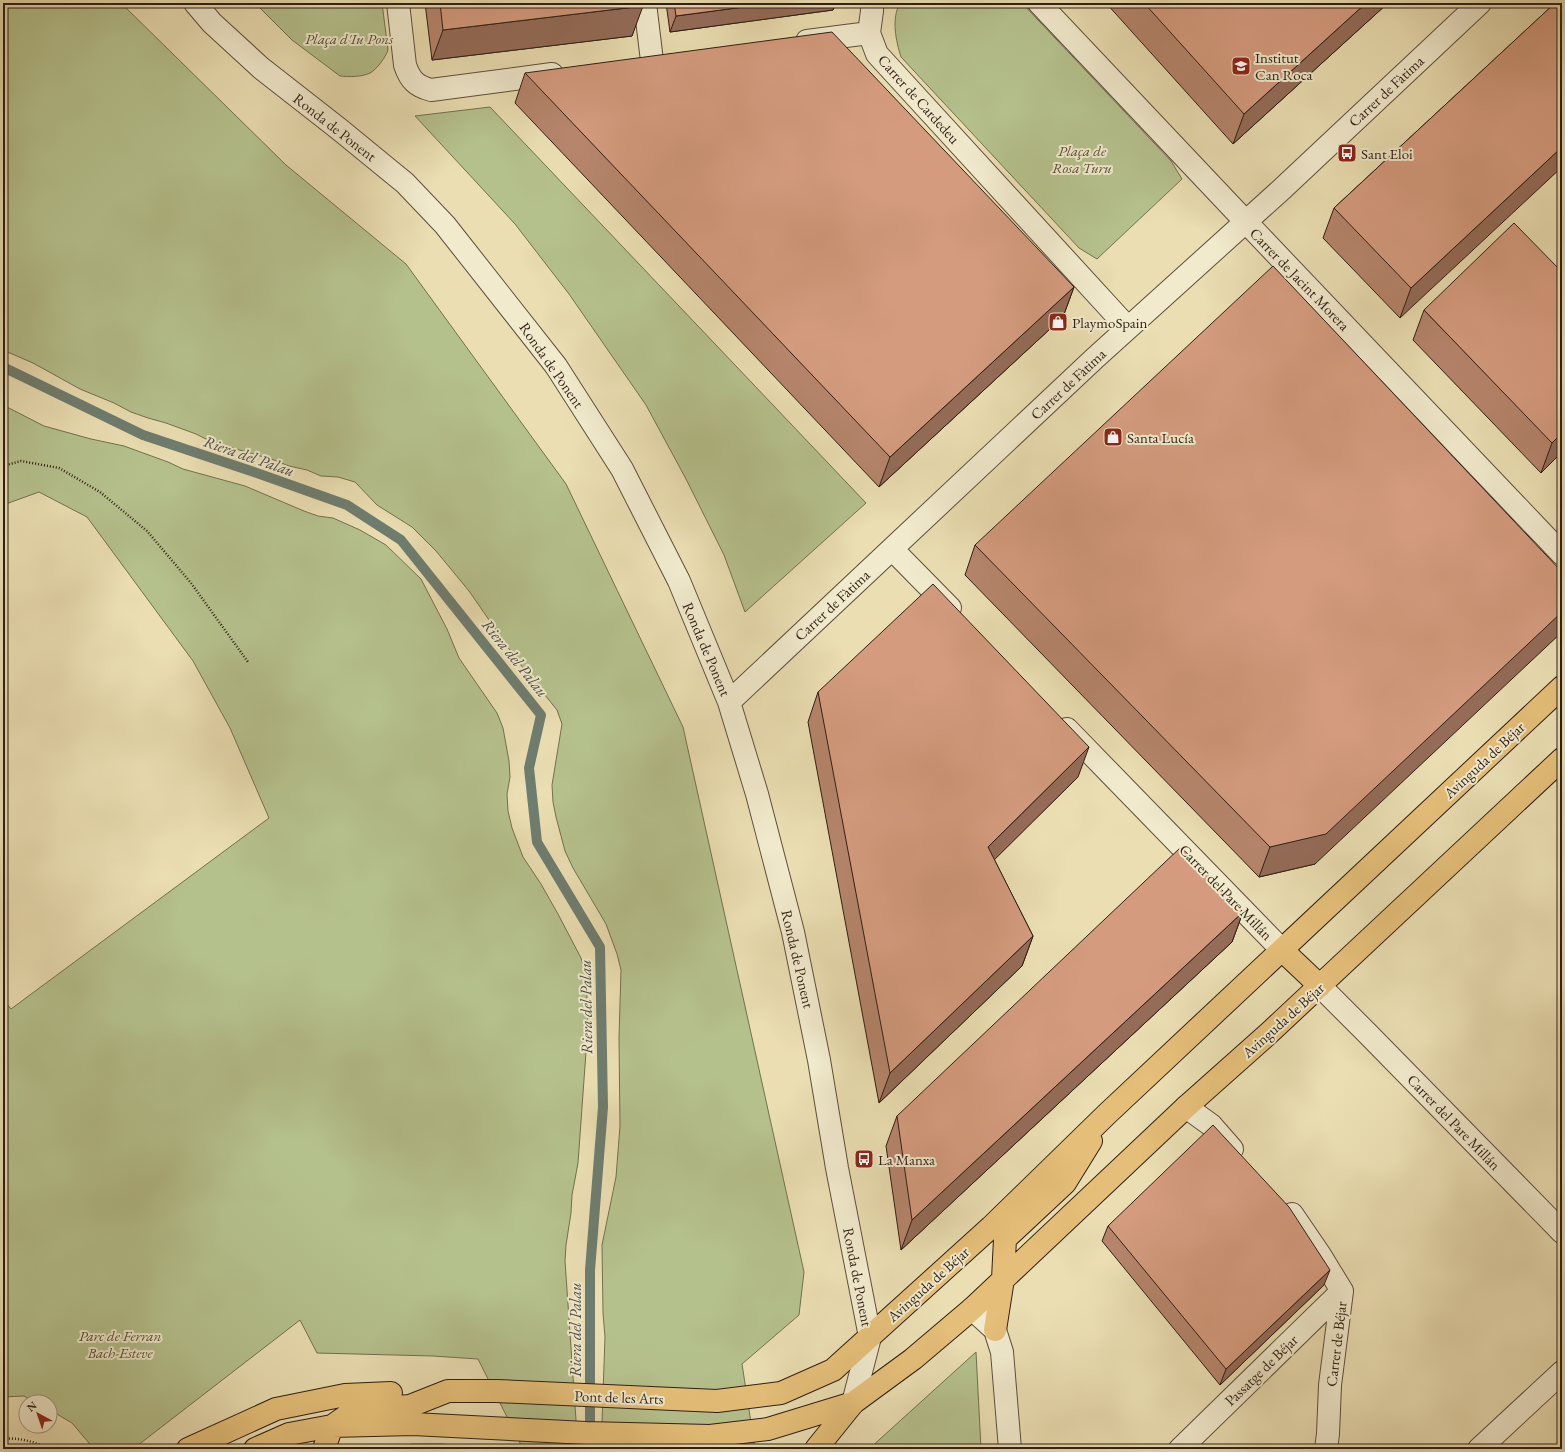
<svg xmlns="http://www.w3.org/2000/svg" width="1565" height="1452" font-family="'EB Garamond',serif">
	<rect width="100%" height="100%" fill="#eadeb2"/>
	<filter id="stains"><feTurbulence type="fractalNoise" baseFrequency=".005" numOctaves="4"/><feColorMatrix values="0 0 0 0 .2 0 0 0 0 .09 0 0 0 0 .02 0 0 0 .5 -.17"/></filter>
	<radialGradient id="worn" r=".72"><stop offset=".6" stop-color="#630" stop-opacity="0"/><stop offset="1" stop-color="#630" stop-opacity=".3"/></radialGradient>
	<path fill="#b5c18d" stroke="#727050" d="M 3,3 L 121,3 L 286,165 L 406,264 L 566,484 L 683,727 L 804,1272 L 799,1315 L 742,1364 L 755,1449 L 601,1449 L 605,1337 L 603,1313 L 602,1245 L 616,1177 L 620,1126 L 619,1038 L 621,970 L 617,954 L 606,924 L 573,868 L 565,851 L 556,817 L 553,802 L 552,785 L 562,724 L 557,710 L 516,659 L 469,591 L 436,551 L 412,527 L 377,505 L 355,482 L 338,477 L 321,476 L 307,470 L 289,466 L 274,460 L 212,442 L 196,434 L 166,423 L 148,418 L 131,412 L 114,403 L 80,389 L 33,363 L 3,350 Z
		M 255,3 L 382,3 L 388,50 C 386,57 376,70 370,73 C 362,77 349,77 340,76 L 292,40 Z
		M 900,3 L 1022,3 L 1171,161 L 1182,179 L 1097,259 L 1079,248 L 901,57 C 896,41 891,19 900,3 Z
		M 490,107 L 866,503 L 745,612 L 724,555 L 686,479 L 646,405 L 569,294 L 515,224 L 415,116 Z
		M 3,405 L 44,426 L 91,439 L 124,446 L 168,462 L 183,469 L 245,486 L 304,511 L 318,516 L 333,518 L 360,530 L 386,545 L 421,579 L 447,629 L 459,658 L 497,713 L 503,728 L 509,761 L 510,777 L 507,794 L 508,811 L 512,828 L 523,857 L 541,884 L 558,914 L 581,958 L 586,974 L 588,1024 L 578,1163 L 572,1195 L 571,1213 L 566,1245 L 565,1261 L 578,1449 L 523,1449 L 478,1359 L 433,1356 L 317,1353 L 300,1320 L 133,1449 L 94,1449 L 72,1423 L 50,1410 L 50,1402 L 35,1402 L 24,1396 L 3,1397 L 3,999 L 11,1009 L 269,818 L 230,728 L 193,661 L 87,517 L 39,492 L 3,505 Z
		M 976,1352 L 981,1449 L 869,1449 Z
		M 413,1444 L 442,1444 L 492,1449 L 379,1449 L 393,1446 Z"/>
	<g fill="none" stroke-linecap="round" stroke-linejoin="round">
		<path stroke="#6e7d6f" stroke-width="10" d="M 3,367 L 143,435 L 251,471 L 347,505 L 401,540 L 541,715 L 529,768 L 537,842 L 600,947 L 603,1107 L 590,1270 L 590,1449"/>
		<defs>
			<path id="minor" d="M 195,3 L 212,23 L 261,68 L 339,129 L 405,183 L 445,225 L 556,366 L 622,469 L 679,581 L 729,702 L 757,794 L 793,932 L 819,1060 L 837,1168 L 870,1337 L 853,1403
				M 398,3 L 405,65 C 410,80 416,86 431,90 L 552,74
				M 645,3 L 652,61
				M 1039,3 L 1246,222 L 1562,554
				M 869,33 L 877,54 L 1128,328
				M 869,33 L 872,11 L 872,3
				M 807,41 L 869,33
				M 892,549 L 950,608
				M 729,702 L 1095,358 L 1282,189 L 1480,3
				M 1067,729 L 1282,950
				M 1320,986 L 1368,1034 L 1562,1232
				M 1186,1107 L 1211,1125 L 1232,1149
				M 1292,1214 L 1320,1255 L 1342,1291 L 1330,1385 L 1328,1434 L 1326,1449
				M 972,1309 L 995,1330 L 1002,1352 L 1010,1449
				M 1180,1449 L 1342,1291
				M 1479,1449 L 1562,1372"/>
			<path id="major" d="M 1282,950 L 1320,986
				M 995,1330 L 1003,1279 L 1005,1239 L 1065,1183 L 1091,1141
				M 188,1449 L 276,1409 L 345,1395 L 391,1393
				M 255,1449 L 289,1434 L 332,1426 L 413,1424 L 586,1433 L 710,1436 L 768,1429 L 853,1403 L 913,1359 L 972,1309 L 1186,1107 L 1268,1034 L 1562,759
				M 324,1449 L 332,1426 L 355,1410 L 410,1406 L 448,1391 L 496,1391 L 717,1401 L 781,1393 L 833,1370 L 991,1227 L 1108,1113 L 1562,687
				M 816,1449 L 853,1403"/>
		</defs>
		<use href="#minor" stroke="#5e4e3c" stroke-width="24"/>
		<use href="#major" stroke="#2f1e14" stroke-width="24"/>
		<path stroke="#2f1e14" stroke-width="2.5" stroke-dasharray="1 2" stroke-linecap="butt" d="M 3,466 L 21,461 L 59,468 L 100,492 L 147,531 L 191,583 L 248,662
			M 3,1439 C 18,1437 36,1442 49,1449"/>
		<use href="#minor" stroke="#f1eacd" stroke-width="22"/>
		<use href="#major" stroke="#e5bf79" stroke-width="22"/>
	</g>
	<path fill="#b6856c" stroke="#2f1e14" d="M 425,3 L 643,3 L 632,36 L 432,60 Z
		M 666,3 L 836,3 L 833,10 L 670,32 Z
		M 1106,3 L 1262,3 L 1264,4 L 1388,3 L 1233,144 Z
		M 1555,3 L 1400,318 L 1323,238 L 1334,208 Z
		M 525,73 L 1074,287 L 1063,317 L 879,487 L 515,103 Z
		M 1424,310 L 1562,452 L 1541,473 L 1413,340 Z
		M 1562,472 L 1562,488 L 1558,484 Z
		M 975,545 L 1315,864 L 1259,877 L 965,575 Z
		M 818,692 L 1078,777 L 994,859 L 1033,936 L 1022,966 L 879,1103 L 808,722 Z
		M 1243,912 L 1232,942 L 901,1250 L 886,1146 L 897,1116 Z
		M 1108,1226 L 1324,1285 L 1220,1385 L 1102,1241 Z"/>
	<path fill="#946c58" stroke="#2f1e14" d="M 774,3 L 836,3 L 833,10 L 670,32 L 676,16 Z
		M 1366,3 L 1388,3 L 1233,144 L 1244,114 Z
		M 643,6 L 632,36 L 432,60 L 443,30 Z
		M 1562,147 L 1562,167 L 1400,318 L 1411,288 Z
		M 1074,287 L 1063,317 L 879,487 L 890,457 Z
		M 1562,433 L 1562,452 L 1541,473 L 1552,443 Z
		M 1562,612 L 1562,632 L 1315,864 L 1259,877 L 1270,847 Z
		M 1089,747 L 1078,777 L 977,877 L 988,847 Z
		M 1243,912 L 1232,942 L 901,1250 L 912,1220 Z
		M 1033,936 L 1022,966 L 879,1103 L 890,1073 Z
		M 1330,1270 L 1324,1285 L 1220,1385 L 1226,1369 Z"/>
	<path fill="#d49b7e" stroke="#2f1e14" d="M 440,3 L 643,3 L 643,6 L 443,30 Z
		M 674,3 L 774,3 L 676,16 Z
		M 1144,3 L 1262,3 L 1264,4 L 1265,3 L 1366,3 L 1244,114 Z
		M 1555,3 L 1562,3 L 1562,147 L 1411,288 L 1334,208 Z
		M 832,32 L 1074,287 L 890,457 L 525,73 Z
		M 1514,223 L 1562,272 L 1562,433 L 1552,443 L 1424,310 Z
		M 1273,266 L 1562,572 L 1562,612 L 1326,834 L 1270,847 L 975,545 Z
		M 933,584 L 1089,747 L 988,847 L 1033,936 L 890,1073 L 818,692 Z
		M 1181,847 L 1243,912 L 912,1220 L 897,1116 Z
		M 1213,1125 L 1289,1207 L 1330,1270 L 1226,1369 L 1108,1226 Z"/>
	<defs>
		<symbol id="school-square" viewBox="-11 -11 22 22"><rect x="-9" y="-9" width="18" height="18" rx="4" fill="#8f2418" stroke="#f1eacd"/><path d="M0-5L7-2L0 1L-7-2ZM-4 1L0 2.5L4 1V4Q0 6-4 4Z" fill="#fff"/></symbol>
		<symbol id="bus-square" viewBox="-11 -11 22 22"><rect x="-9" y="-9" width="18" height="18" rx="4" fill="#8f2418" stroke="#f1eacd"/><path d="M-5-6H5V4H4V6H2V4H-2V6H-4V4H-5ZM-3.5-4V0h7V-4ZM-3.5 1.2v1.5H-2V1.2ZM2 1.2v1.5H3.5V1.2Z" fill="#fff"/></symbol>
		<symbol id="shop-square" viewBox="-11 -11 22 22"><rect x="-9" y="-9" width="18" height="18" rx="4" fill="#8f2418" stroke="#f1eacd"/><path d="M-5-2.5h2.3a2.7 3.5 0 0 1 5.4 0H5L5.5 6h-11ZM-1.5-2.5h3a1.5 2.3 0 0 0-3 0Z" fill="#fff"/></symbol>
	</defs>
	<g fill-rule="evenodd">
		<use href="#school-square" x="1230" y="55" width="22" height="22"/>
		<use href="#bus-square" x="1336" y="142" width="22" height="22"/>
		<use href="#shop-square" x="1047" y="311" width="22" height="22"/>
		<use href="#shop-square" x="1102" y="426" width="22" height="22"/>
		<use href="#bus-square" x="853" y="1148" width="22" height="22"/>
	</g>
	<g text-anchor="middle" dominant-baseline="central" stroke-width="4" stroke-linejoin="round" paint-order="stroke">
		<g font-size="15" font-style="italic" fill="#574f38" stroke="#f1eacd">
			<text x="349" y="38">Plaça d'Iu Pons</text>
			<text x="1082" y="150">Plaça de<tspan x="1082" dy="17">Rosa Turu</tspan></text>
			<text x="120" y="1335">Parc de Ferran<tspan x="120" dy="17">Bach-Esteve</tspan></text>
		</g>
		<g font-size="15" fill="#2f1e14" stroke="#f1eacd" text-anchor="start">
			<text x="1255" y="57">Institut<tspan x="1255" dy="17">Can Roca</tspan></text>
			<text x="1361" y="153">Sant Eloi</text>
			<text x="1072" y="322">PlaymoSpain</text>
			<text x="1127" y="437">Santa Lucía</text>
			<text x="878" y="1159">La Manxa</text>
		</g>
		<g font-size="15" fill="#2f1e14" stroke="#f1eacd">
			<text transform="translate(1386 91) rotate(-43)">Carrer de Fàtima</text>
			<text transform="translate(919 99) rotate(48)">Carrer de Cardedeu</text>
			<text transform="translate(335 127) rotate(38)">Ronda de Ponent</text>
			<text transform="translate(1300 279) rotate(46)">Carrer de Jacint Morera</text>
			<text transform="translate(552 365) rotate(55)">Ronda de Ponent</text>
			<text transform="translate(1068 384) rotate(-43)">Carrer de Fàtima</text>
			<text transform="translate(832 605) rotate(-43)">Carrer de Fàtima</text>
			<text transform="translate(707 649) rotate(67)">Ronda de Ponent</text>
			<text transform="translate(1484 760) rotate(-43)">Avinguda de Béjar</text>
			<text transform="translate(1226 892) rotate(46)">Carrer del Pare Millán</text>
			<text transform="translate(798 959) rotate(77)">Ronda de Ponent</text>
			<text transform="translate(1283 1020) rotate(-42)">Avinguda de Béjar</text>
			<text transform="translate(1454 1122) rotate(46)">Carrer del Pare Millán</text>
			<text transform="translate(858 1277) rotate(79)">Ronda de Ponent</text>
			<text transform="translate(928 1284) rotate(-42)">Avinguda de Béjar</text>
			<text transform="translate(1336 1344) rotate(-83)">Carrer de Béjar</text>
			<text transform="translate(1261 1370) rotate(-44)">Passatge de Béjar</text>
			<text transform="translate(619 1397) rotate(2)">Pont de les Arts</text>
		</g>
		<g font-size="16" font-style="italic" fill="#4e4d42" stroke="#f1eacd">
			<text transform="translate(249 456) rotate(19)">Riera del Palau</text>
			<text transform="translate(515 658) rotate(51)">Riera del Palau</text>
			<text transform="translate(586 1007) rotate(-91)">Riera del Palau</text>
			<text transform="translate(575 1330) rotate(-90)">Riera del Palau</text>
		</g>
	</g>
	<rect width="1565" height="1452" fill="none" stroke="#eadeb2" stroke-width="16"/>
	<rect x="4" y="4" width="1557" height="1444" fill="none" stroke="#2f1e14" stroke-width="2"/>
	<rect x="8" y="8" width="1549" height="1436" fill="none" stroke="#2f1e14"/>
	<g transform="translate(38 1414) rotate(320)"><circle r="19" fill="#f1eacd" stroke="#a39883"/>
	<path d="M0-3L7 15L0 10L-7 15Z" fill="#8f2418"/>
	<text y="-6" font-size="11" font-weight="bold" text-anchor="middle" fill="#2f1e14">N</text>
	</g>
	<rect width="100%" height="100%" filter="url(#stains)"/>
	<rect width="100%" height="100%" fill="url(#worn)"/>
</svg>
